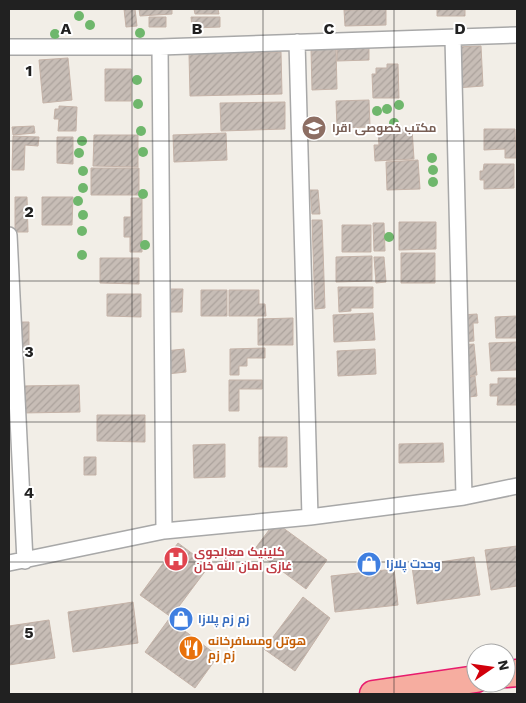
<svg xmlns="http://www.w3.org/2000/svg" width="526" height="703" font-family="'Work Sans',Cairo,sans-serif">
	<defs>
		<pattern id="building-hatch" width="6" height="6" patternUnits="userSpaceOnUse" patternTransform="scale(1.25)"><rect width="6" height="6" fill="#c7bdb6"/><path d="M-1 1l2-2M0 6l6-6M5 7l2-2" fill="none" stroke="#aba29c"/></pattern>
	</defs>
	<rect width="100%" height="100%" fill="#f2eee7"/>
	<path fill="url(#building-hatch)" stroke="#c5b3a8" d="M 124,9 L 135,9 L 137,26 L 126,27 Z
		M 139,9 L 172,9 L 172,14 L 140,16 Z
		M 194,9 L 218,9 L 219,14 L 195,14 Z
		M 386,9 L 386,25 L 345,26 L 344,10 Z
		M 437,9 L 465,9 L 465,16 L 437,16 Z
		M 149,17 L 166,17 L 166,27 L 149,27 Z
		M 191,17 L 220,17 L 220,27 L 192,28 Z
		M 481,46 L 483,86 L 456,88 L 454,47 Z
		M 369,48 L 369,60 L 337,61 L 337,49 Z
		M 311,49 L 336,49 L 337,89 L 312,90 Z
		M 281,52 L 282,94 L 190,96 L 189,54 Z
		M 68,58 L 72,100 L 43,103 L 39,60 Z
		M 387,64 L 398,64 L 399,98 L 373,98 L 372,74 L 376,74 L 376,68 L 387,68 Z
		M 105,69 L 131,69 L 131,101 L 105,101 Z
		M 369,100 L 370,127 L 337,128 L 336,101 Z
		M 285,102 L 285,129 L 221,131 L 220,103 Z
		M 59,106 L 77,107 L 76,131 L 58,131 L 59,119 L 54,119 L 55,109 L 59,109 Z
		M 34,126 L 35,133 L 13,135 L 12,127 Z
		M 412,129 L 414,159 L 375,161 L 374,145 L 379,145 L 378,131 Z
		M 484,129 L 515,129 L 516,158 L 505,158 L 505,149 L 484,150 Z
		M 226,133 L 227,160 L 174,162 L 173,135 Z
		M 94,135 L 138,135 L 138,167 L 93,166 Z
		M 13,136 L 39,137 L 38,146 L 25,145 L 24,170 L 12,170 Z
		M 57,137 L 73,137 L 73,164 L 57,163 Z
		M 418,160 L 420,189 L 387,190 L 386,162 Z
		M 484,164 L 514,164 L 514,188 L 484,189 L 484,180 L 480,180 L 480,171 L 483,171 Z
		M 91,168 L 139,168 L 139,195 L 91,195 Z
		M 310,190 L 318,190 L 320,214 L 312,214 Z
		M 15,197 L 27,197 L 28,232 L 15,232 Z
		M 42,197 L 73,197 L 72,225 L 42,225 Z
		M 131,198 L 142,198 L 142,252 L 130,252 L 130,237 L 124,237 L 124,217 L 131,217 Z
		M 312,220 L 322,220 L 325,308 L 315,309 Z
		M 399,222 L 436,222 L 436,249 L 399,250 Z
		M 373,223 L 384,223 L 385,251 L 374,251 Z
		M 342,225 L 371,225 L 371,252 L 342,252 Z
		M 401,253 L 435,253 L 435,283 L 401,283 Z
		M 372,256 L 372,281 L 336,282 L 336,257 Z
		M 374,257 L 384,257 L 386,282 L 376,283 Z
		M 100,258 L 139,258 L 139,284 L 100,283 Z
		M 338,287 L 373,287 L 373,308 L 351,308 L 351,311 L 339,312 Z
		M 169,289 L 183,289 L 182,312 L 168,312 Z
		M 201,290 L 227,290 L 227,316 L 201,316 Z
		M 229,290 L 259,290 L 259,304 L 265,304 L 266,316 L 229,316 Z
		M 107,294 L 141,294 L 141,317 L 107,316 Z
		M 373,313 L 375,340 L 334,342 L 333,315 Z
		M 477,314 L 478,323 L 473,323 L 474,341 L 462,342 L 461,315 Z
		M 517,316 L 517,338 L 496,338 L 495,317 Z
		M 293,318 L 293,345 L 258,345 L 258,319 Z
		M 20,322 L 29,322 L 29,354 L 20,354 Z
		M 517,342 L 517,370 L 491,371 L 489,343 Z
		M 474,344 L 477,375 L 464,376 L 462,345 Z
		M 265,348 L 265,358 L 247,358 L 247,366 L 239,366 L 239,375 L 230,375 L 230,349 Z
		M 184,349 L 186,372 L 167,374 L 165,351 Z
		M 375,349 L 376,374 L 338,376 L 337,351 Z
		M 475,376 L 477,396 L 469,397 L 468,377 Z
		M 498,378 L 517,378 L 517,405 L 497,405 L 498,396 L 490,396 L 490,384 L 498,384 Z
		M 229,380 L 262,380 L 262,389 L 239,389 L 239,411 L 229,411 Z
		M 79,385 L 80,412 L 22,413 L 22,386 Z
		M 97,415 L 145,415 L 145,442 L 97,441 Z
		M 259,437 L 287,437 L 287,467 L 259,467 Z
		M 443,443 L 444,462 L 399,463 L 399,444 Z
		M 225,444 L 225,477 L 194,478 L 193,445 Z
		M 84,457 L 96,457 L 96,475 L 84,475 Z
		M 275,522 L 327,560 L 306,589 L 254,550 Z
		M 178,543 L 209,566 L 171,617 L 140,595 Z
		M 517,546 L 517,586 L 491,590 L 485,550 Z
		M 474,557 L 480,595 L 417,604 L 412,566 Z
		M 394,569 L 398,605 L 335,612 L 331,576 Z
		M 303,597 L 330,618 L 295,671 L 264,649 Z
		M 133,602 L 138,643 L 73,652 L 68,612 Z
		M 169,619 L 218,656 L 195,688 L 145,652 Z
		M 49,620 L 55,658 L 9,665 L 9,626 Z"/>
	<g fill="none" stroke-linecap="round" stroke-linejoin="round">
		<defs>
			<path id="minor" d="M 453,38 L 464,497
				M 297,42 L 310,517
				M 9,47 L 160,47 L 517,35
				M 160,47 L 164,531
				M 9,235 L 25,561
				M 9,563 L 164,531 L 310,517 L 464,497 L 517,486"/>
			<path id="trunk" d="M 506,674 L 517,673
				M 373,694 L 476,679"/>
		</defs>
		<use href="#minor" stroke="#a8a8a8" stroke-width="18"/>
		<use href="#trunk" stroke="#e81c6d" stroke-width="29"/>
		<use href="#minor" stroke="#fff" stroke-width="15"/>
		<use href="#trunk" stroke="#f6ada0" stroke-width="26"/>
	</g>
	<g fill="#6fb76c">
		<circle cx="79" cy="16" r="5"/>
		<circle cx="90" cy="25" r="5"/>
		<circle cx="140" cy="33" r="5"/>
		<circle cx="55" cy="34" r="5"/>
		<circle cx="137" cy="80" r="5"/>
		<circle cx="138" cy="104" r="5"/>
		<circle cx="399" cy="105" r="5"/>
		<circle cx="387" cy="109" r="5"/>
		<circle cx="377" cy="111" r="5"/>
		<circle cx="394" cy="123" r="5"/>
		<circle cx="141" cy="131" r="5"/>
		<circle cx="82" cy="141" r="5"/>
		<circle cx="143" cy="152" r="5"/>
		<circle cx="79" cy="153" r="5"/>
		<circle cx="432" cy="158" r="5"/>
		<circle cx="433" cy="170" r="5"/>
		<circle cx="83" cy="171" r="5"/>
		<circle cx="433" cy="182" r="5"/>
		<circle cx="83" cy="188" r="5"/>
		<circle cx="143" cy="194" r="5"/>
		<circle cx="78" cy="201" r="5"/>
		<circle cx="83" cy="215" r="5"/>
		<circle cx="82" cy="231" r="5"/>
		<circle cx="389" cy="237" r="5"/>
		<circle cx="145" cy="245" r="5"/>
		<circle cx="82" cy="255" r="5"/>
	</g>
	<path fill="none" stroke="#212121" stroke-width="1" stroke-opacity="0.55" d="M 132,9 L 132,694M 263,9 L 263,694M 394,9 L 394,694M 9,141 L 517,141M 9,281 L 517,281M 9,422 L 517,422M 9,562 L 517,562"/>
	<defs>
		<symbol id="school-disc" viewBox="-11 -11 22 22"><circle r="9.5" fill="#8d6e63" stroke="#fff"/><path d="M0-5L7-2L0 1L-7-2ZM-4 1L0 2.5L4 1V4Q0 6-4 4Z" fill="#fff"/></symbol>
		<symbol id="hospital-disc" viewBox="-11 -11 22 22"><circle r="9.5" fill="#e0444e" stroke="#fff"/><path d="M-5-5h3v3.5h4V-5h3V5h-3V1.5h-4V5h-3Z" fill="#fff"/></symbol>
		<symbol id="shop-disc" viewBox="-11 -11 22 22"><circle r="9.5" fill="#3f7fe0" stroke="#fff"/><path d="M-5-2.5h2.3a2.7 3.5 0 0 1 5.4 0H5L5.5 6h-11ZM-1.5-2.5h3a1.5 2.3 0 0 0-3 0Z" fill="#fff"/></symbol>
		<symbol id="restaurant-disc" viewBox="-11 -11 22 22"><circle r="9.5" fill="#e8710a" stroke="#fff"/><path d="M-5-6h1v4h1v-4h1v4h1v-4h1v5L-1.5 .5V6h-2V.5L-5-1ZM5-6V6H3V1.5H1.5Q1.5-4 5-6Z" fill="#fff"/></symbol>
	</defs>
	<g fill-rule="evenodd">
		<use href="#school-disc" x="300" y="114" width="28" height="28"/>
		<use href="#hospital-disc" x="162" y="545" width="28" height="28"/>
		<use href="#shop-disc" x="355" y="550" width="28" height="28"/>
		<use href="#shop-disc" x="167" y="605" width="28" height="28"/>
		<use href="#restaurant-disc" x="177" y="634" width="28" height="28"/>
	</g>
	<g text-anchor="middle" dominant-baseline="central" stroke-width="4" stroke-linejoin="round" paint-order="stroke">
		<g font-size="12" font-weight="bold" fill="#785e54" stroke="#fff" text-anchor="start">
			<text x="332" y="128">مکتب خصوصی اقرا</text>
		</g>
		<g font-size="12" font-weight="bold" fill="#be3a42" stroke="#fff" text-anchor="start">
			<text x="194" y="552">کلینیک معالجوی<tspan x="194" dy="14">غازی امان الله خان</tspan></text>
		</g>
		<g font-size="12" font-weight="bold" fill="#366cbe" stroke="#fff" text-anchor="start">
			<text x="386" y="564">وحدت پلازا</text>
			<text x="198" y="619">زم زم پلازا</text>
		</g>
		<g font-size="12" font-weight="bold" fill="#c56008" stroke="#fff" text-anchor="start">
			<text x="208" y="641">هوتل ومسافرخانه<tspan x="208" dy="14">زم زم</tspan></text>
		</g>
	</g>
	<g font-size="16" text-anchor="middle" font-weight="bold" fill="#212121" stroke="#fff" stroke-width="4" stroke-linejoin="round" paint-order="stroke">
		<text x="66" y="34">A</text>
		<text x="197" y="34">B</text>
		<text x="329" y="34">C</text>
		<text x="460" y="34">D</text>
		<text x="29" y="76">1</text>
		<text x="29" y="217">2</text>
		<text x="29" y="357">3</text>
		<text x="29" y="498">4</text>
		<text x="29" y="638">5</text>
	</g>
	<rect width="526" height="703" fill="none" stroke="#212121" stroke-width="20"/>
	<g transform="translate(491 668) rotate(77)"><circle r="24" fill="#ffffff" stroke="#a6a6a6"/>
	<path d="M0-4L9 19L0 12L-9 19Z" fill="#d2000b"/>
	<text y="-8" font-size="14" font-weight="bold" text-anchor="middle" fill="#212121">N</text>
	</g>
</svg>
